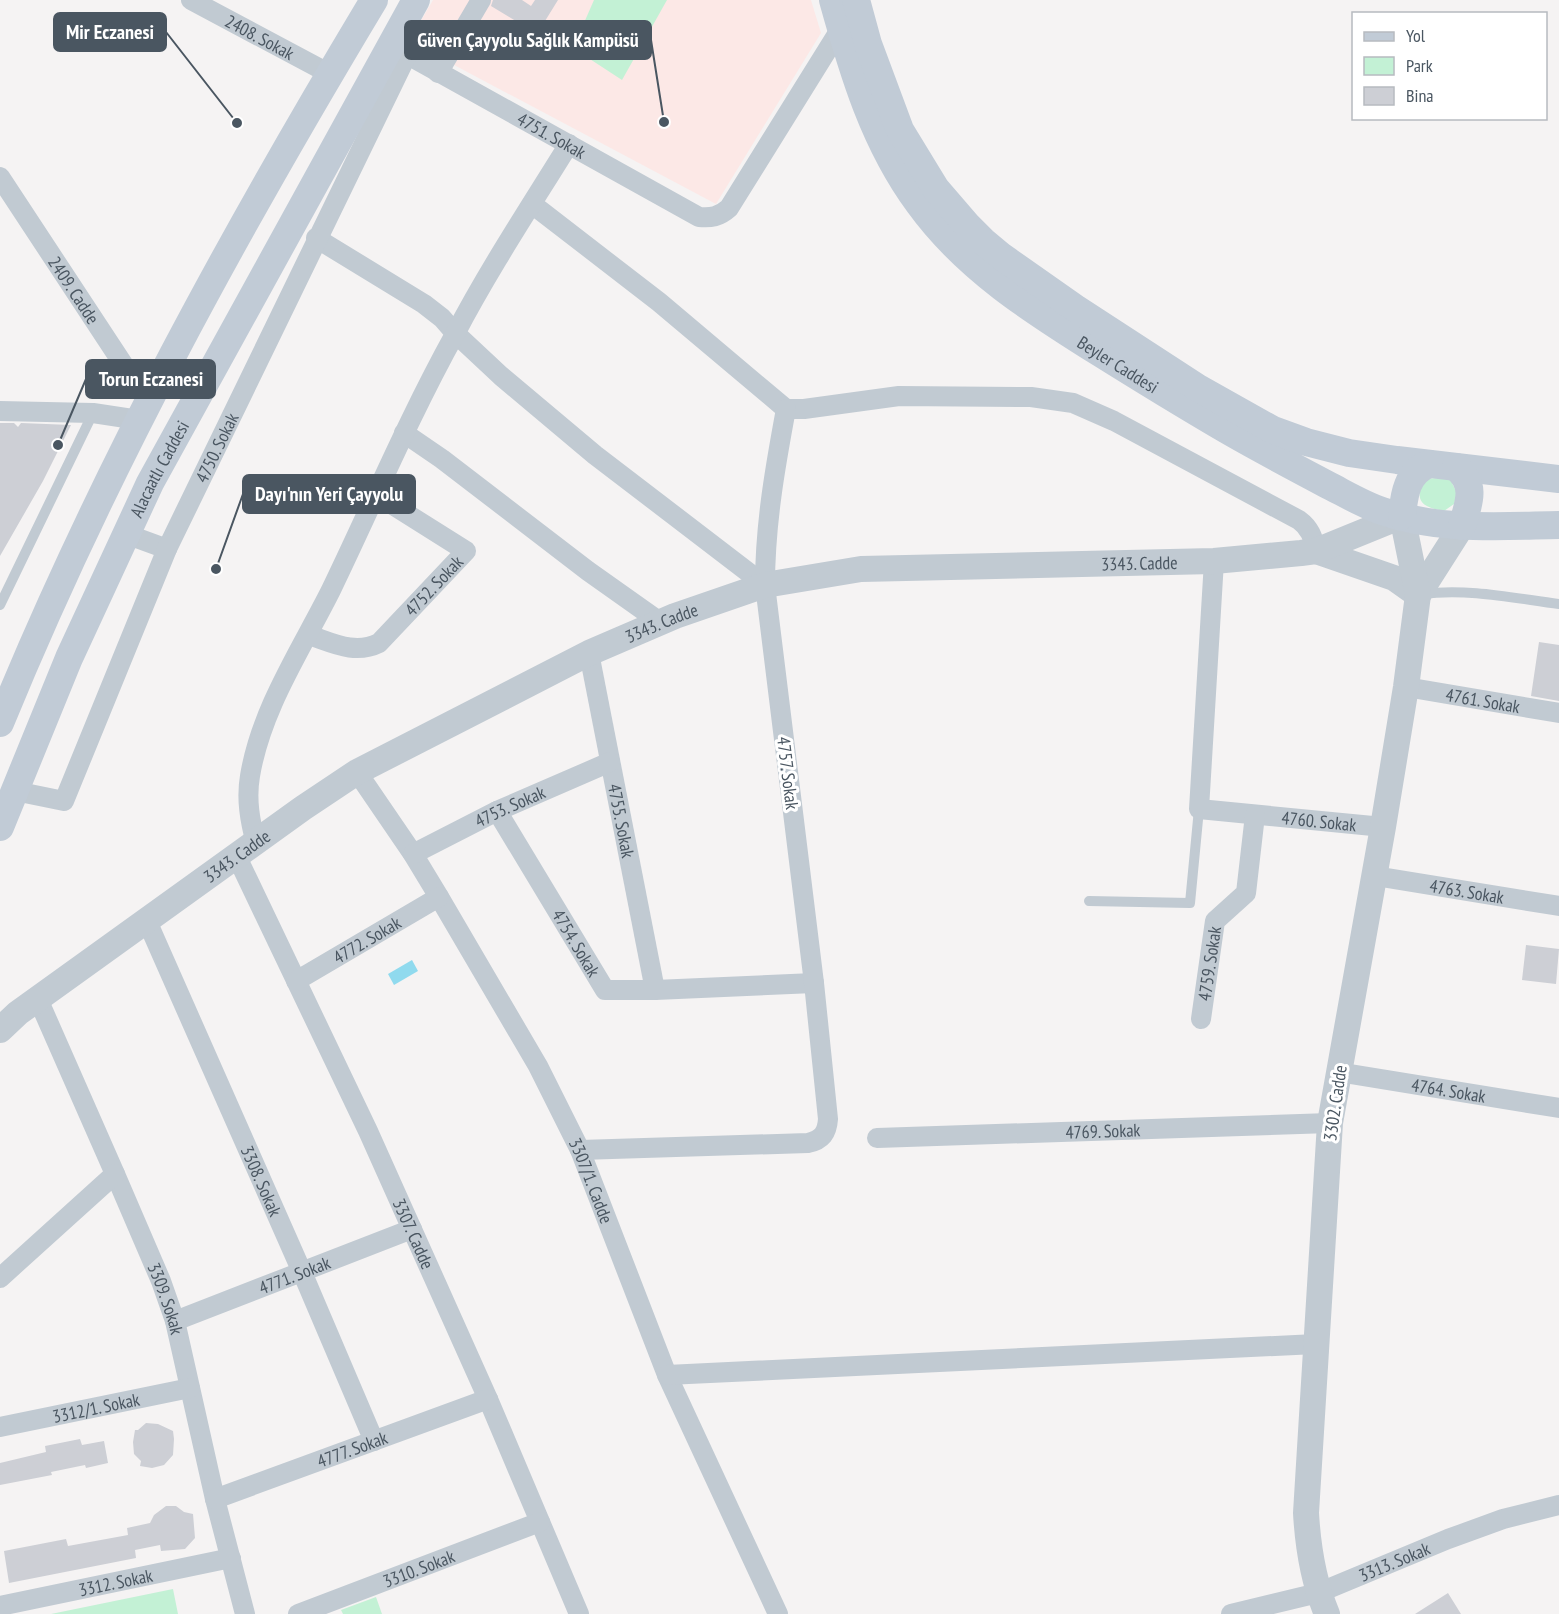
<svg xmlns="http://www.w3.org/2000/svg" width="1559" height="1614" font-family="'PT Sans Narrow',sans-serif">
	<rect width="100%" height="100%" fill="#f5f3f3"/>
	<path fill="#fce8e6" d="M 433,0 L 811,0 L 821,33 L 716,204 L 409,41 Z"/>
	<path fill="#c3f1d5" d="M 594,0 L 667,0 L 622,80 L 573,48 Z
		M 1449,477 L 1457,493 L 1454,504 L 1444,511 C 1422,507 1413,501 1425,479 Z
		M 173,1589 L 178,1614 L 51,1614 Z
		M 376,1597 L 382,1614 L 343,1614 L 341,1610 Z"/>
	<path fill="#90daee" d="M 412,960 L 418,971 L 394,985 L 388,974 Z"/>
	<path fill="#cdcfd5" d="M 493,0 L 522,0 L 531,6 L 535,0 L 558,0 L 537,34 L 491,6 Z
		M 0,423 L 14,423 L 18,427 L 21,423 L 71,425 L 43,481 L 0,556 Z
		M 1539,642 L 1559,645 L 1559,701 L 1531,696 Z
		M 1526,945 L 1559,949 L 1556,984 L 1522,980 Z
		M 146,1423 L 158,1424 L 173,1431 L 174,1439 L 173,1455 L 164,1465 L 152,1468 L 140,1466 L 141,1461 L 134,1454 L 133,1442 L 135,1430 L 138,1430 Z
		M 80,1439 L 82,1445 L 104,1441 L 108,1463 L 86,1468 L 85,1465 L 51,1472 L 52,1475 L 0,1485 L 0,1463 L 46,1452 L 45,1446 Z
		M 166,1506 L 176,1506 L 184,1512 L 193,1514 L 195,1538 L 185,1549 L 161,1551 L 160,1545 L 135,1550 L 136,1558 L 9,1583 L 4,1551 L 66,1539 L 68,1546 L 128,1535 L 127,1528 L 150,1523 L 154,1515 Z
		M 1448,1593 L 1461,1614 L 1415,1614 Z"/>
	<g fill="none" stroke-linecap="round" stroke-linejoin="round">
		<path stroke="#c1cad2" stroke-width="10" d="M 1422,594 C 1468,588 1513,598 1559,604
			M 0,605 L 93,413
			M 1089,901 L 1190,903 L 1199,809"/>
		<g stroke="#c1cad2" stroke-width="20">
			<path id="s1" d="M 191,0 L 330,74"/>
			<path id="s2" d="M 397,49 L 699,217 C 711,218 719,217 729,208 L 841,28"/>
			<path d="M 438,73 L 481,0"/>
			<path id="s3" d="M 0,177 L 148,402"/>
			<path d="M 532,204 L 659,302 L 786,409 L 804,409 L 899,396 L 1031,397 L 1073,403 L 1114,421 L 1299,520 C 1310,528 1313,537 1316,551"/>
			<path d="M 316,238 L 424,304 L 442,318 L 455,333 L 501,376 L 595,455 L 765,585"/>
			<path d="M 0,411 L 93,413 L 139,420"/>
			<path d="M 404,433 L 442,459 L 588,571 L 660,622"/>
			<path d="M 126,534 L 167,549"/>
			<path id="s4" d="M 1214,561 L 1199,809 L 1383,827"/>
			<path id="s5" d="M 309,635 C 333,643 355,655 379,643 L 466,551 L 377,495"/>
			<path id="s6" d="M 589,653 L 655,990"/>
			<path id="s7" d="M 1406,687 L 1559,713"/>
			<path id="s8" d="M 357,772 L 413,854 L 439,897 L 538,1066 L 580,1150 L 667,1375 L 778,1614"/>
			<path id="s9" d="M 15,791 L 64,801 L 167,549 L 407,55"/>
			<path id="s10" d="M 497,811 L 605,990 L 655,990 L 814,983"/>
			<path d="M 256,844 C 250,821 246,799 250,776 C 261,709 301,650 331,590 C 372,505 409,417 455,334 C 489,269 530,207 569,144"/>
			<path id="s11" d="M 413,854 L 497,811 L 610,762"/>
			<path id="s12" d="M 237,857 L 368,1131 L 488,1399 L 579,1614"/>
			<path id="s13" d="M 1375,876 L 1559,906"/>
			<path id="s14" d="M 147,921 L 302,1272 L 374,1441"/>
			<path id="s15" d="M 296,981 L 439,897"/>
			<path id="s16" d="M 38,999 L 115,1174 L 161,1281 L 175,1321 L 215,1499 L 245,1614"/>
			<path id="s17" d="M 1201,1019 L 1215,921 L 1246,893 L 1255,815"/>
			<path id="s18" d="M 1338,1072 L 1559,1108"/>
			<path id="s19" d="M 877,1138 L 1330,1123"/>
			<path d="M 580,1150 L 808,1143 C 822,1140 827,1133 828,1119 L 814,983 L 765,585 C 765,525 775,468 786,409"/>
			<path d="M 0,1278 L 115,1174"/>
			<path id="s20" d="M 175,1321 L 412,1229"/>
			<path d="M 667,1375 L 1316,1344"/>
			<path id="s21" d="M 0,1427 L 190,1388"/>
			<path id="s22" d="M 215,1499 L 488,1399"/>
			<path id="s23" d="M 0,1606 L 231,1558"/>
			<path id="s24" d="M 298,1614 L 540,1522"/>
			<path id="s25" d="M 1231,1614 L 1318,1593 L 1448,1539 L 1503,1519 L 1559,1505"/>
		</g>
		<g stroke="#c1cad2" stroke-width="26">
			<path d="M 1316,551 L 1394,578 L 1418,595"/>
			<path d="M 1418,595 L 1462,526"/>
			<path id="s26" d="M 0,1030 L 18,1013 L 303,808 L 357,772 L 589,653 L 675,616 L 765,585 L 861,569 L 1214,561 L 1301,553 L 1316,551 L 1402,516 L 1418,595 L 1406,687 L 1383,827 L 1330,1123 L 1306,1513 C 1308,1548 1313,1581 1327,1614"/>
		</g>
		<g stroke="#c1cbd6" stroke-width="28">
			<path id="s27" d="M 833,0 C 853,72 874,143 919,204 C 966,269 1033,311 1100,353 C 1140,378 1179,402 1220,426 C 1254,446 1290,465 1326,484 C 1344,493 1362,504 1382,511 C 1439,531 1500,526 1559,525"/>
			<path d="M 856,0 L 868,44 L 900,130 L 936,189 L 967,225 L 983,241 L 1001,256 L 1075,308 L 1198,388 L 1273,430 L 1306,442 L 1349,453 L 1397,460 L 1559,479"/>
			<path d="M 1456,467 C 1477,485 1469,503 1462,526"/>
			<path d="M 1402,516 C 1404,495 1407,472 1429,464"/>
			<path d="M 0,723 C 103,471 234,233 374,0"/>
			<path id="s28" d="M 0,827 L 69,658 L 150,483 L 416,0"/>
		</g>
	</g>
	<g text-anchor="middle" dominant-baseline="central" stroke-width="6" stroke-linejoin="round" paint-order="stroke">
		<g font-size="18" fill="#4a5661" stroke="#fff">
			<text stroke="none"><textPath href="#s1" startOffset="78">2408. Sokak</textPath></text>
			<text stroke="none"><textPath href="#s2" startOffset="177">4751. Sokak</textPath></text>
			<text stroke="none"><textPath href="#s3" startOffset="135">2409. Cadde</textPath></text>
			<text stroke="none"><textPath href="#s27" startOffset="480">Beyler Caddesi</textPath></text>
			<text stroke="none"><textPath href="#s9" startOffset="435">4750. Sokak</textPath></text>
			<text stroke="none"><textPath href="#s28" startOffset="392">Alacaatlı Caddesi</textPath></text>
			<text stroke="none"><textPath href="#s26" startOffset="1266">3343. Cadde</textPath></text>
			<text stroke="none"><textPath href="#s5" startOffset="152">4752. Sokak</textPath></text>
			<text stroke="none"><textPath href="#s26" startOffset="780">3343. Cadde</textPath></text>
			<text stroke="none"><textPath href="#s7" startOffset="78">4761. Sokak</textPath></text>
			<text transform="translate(788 773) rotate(83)">4757. Sokak</text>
			<text stroke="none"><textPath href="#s11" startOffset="108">4753. Sokak</textPath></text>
			<text stroke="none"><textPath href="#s6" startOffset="171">4755. Sokak</textPath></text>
			<text stroke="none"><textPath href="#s4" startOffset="369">4760. Sokak</textPath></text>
			<text stroke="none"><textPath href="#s26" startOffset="294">3343. Cadde</textPath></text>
			<text stroke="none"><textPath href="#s13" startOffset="93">4763. Sokak</textPath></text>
			<text stroke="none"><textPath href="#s15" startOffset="82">4772. Sokak</textPath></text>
			<text stroke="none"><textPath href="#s10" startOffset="154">4754. Sokak</textPath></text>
			<text stroke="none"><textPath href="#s17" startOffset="56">4759. Sokak</textPath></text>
			<text stroke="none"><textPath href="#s18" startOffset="112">4764. Sokak</textPath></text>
			<text transform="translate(1335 1103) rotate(-82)">3302. Cadde</text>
			<text stroke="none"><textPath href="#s19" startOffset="226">4769. Sokak</textPath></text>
			<text stroke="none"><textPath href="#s14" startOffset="284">3308. Sokak</textPath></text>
			<text stroke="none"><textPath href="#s8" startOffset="472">3307/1. Cadde</textPath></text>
			<text stroke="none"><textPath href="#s12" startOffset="416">3307. Cadde</textPath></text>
			<text stroke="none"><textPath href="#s20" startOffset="128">4771. Sokak</textPath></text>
			<text stroke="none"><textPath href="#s16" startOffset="326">3309. Sokak</textPath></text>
			<text stroke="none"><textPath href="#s21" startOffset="98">3312/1. Sokak</textPath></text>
			<text stroke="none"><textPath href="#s22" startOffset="146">4777. Sokak</textPath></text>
			<text stroke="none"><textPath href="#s25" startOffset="172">3313. Sokak</textPath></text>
			<text stroke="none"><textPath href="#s24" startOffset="129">3310. Sokak</textPath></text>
			<text stroke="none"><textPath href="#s23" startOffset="118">3312. Sokak</textPath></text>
		</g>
	</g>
	<path fill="none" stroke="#4a5661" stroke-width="2" d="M237 123L166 32M664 122L651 40M58 445L86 379M216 569L243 494"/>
	<g fill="#4a5661" stroke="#fff" stroke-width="2">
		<circle cx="237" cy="123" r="6"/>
		<circle cx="664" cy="122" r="6"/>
		<circle cx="58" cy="445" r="6"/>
		<circle cx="216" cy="569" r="6"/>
	</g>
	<g fill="#4a5661" stroke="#4a5661" stroke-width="2">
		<rect x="54" y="13" width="112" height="38" rx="6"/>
		<rect x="405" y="21" width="246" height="38" rx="6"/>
		<rect x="86" y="360" width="129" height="38" rx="6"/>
		<rect x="243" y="475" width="172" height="38" rx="6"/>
	</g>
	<g font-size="20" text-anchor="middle" font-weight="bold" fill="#fff">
		<text x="110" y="39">Mir Eczanesi</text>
		<text x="528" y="47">Güven Çayyolu Sağlık Kampüsü</text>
		<text x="151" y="386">Torun Eczanesi</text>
		<text x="329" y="501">Dayı'nın Yeri Çayyolu</text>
	</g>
	<rect x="1352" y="12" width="195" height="108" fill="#ffffff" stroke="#b7bbc0" stroke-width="1.5"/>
	<rect x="1364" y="32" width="30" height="9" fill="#c1cbd6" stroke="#b7bbc0" stroke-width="1.5"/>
	<text x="1406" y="42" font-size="18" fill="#4a5661">Yol</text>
	<rect x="1364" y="57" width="30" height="18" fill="#c3f1d5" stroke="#b7bbc0" stroke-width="1.5"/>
	<text x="1406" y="72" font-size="18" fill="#4a5661">Park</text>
	<rect x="1364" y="87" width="30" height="18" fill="#cdcfd5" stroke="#b7bbc0" stroke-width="1.5"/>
	<text x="1406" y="102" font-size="18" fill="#4a5661">Bina</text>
</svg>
